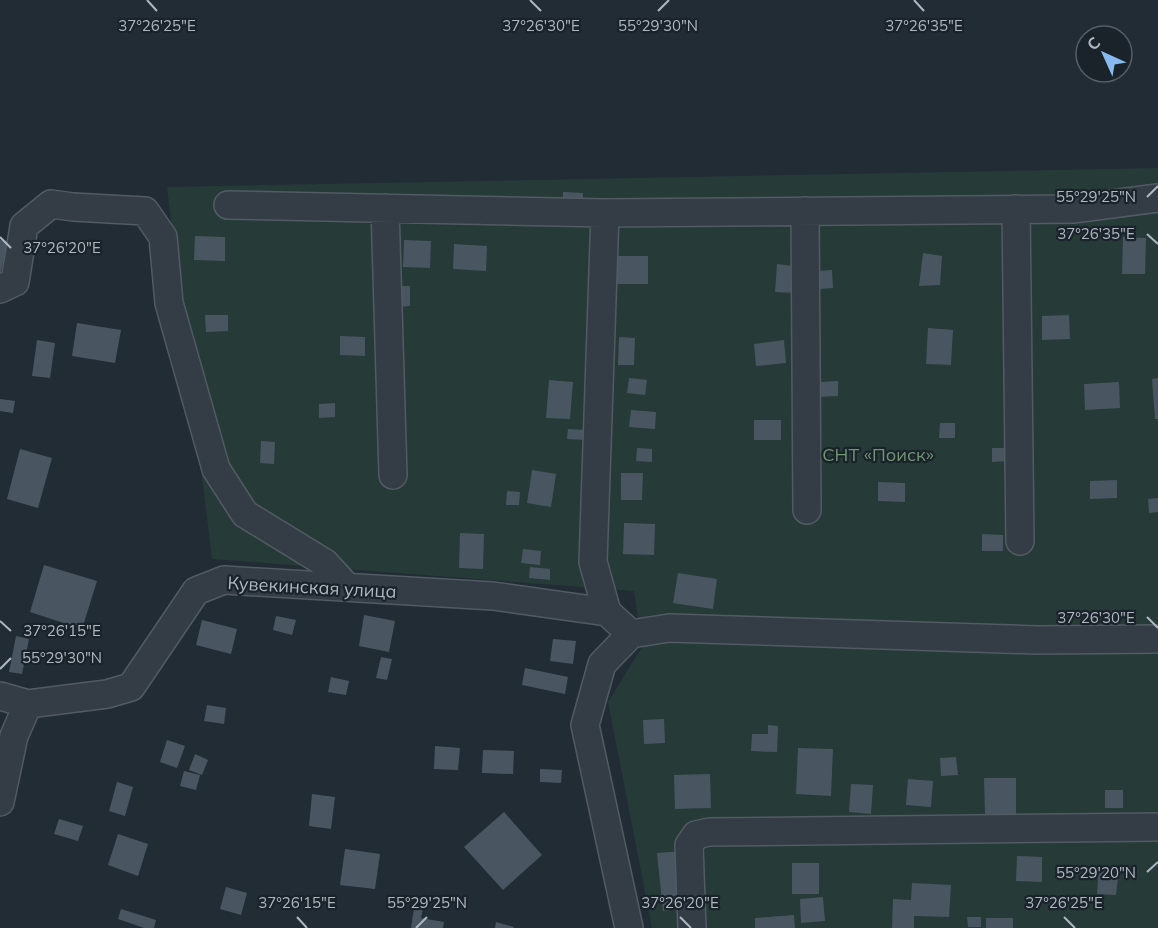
<svg xmlns="http://www.w3.org/2000/svg" width="1158" height="928" font-family="Mulish,sans-serif">
	<rect width="100%" height="100%" fill="#212c35"/>
	<path fill="#263a38" d="M 1158,168 L 1158,928 L 652,928 L 608,702 L 642,647 L 634,591 L 212,559 L 167,187 Z"/>
	<path fill="#495661" d="M 563,192 L 583,193 L 583,206 L 563,205 Z
		M 195,236 L 225,237 L 225,261 L 194,260 Z
		M 1123,237 L 1146,238 L 1145,274 L 1122,274 Z
		M 0,240 L 7,242 L 1,272 L 0,272 Z
		M 404,240 L 431,241 L 430,268 L 403,267 Z
		M 454,244 L 487,246 L 486,271 L 453,269 Z
		M 923,253 L 942,256 L 940,285 L 919,286 Z
		M 617,256 L 648,256 L 648,284 L 617,284 Z
		M 777,264 L 795,266 L 793,293 L 775,292 Z
		M 832,270 L 833,288 L 819,289 L 818,271 Z
		M 398,286 L 410,286 L 410,306 L 398,307 Z
		M 205,315 L 228,315 L 228,331 L 206,332 Z
		M 1069,315 L 1070,339 L 1042,340 L 1042,316 Z
		M 77,323 L 121,330 L 115,363 L 72,356 Z
		M 928,328 L 953,330 L 951,365 L 926,364 Z
		M 340,336 L 365,337 L 365,356 L 340,355 Z
		M 619,337 L 635,338 L 634,365 L 618,365 Z
		M 37,340 L 55,343 L 50,378 L 32,376 Z
		M 784,340 L 786,363 L 756,366 L 754,344 Z
		M 629,378 L 647,380 L 645,395 L 627,393 Z
		M 1158,378 L 1158,419 L 1155,419 L 1152,379 Z
		M 549,380 L 573,382 L 570,419 L 546,418 Z
		M 838,381 L 838,396 L 820,397 L 820,382 Z
		M 1119,382 L 1120,408 L 1085,410 L 1084,384 Z
		M 0,399 L 15,401 L 13,413 L 0,411 Z
		M 335,403 L 335,417 L 319,418 L 319,404 Z
		M 631,410 L 656,412 L 655,429 L 629,427 Z
		M 754,420 L 781,420 L 781,440 L 754,440 Z
		M 940,423 L 955,423 L 955,438 L 939,438 Z
		M 568,429 L 586,430 L 585,440 L 567,439 Z
		M 261,441 L 275,442 L 274,464 L 260,463 Z
		M 637,448 L 652,449 L 652,462 L 636,461 Z
		M 992,448 L 1009,448 L 1009,461 L 992,462 Z
		M 20,449 L 52,458 L 38,508 L 7,499 Z
		M 532,470 L 556,474 L 551,507 L 527,503 Z
		M 621,473 L 643,473 L 642,500 L 621,500 Z
		M 1117,480 L 1117,498 L 1090,499 L 1090,481 Z
		M 878,482 L 905,483 L 905,502 L 878,501 Z
		M 507,491 L 520,492 L 519,505 L 506,505 Z
		M 1158,498 L 1158,512 L 1149,513 L 1148,499 Z
		M 624,523 L 655,524 L 654,555 L 623,554 Z
		M 460,533 L 484,534 L 483,569 L 459,568 Z
		M 982,534 L 1003,535 L 1003,551 L 982,551 Z
		M 523,549 L 541,551 L 540,565 L 521,563 Z
		M 44,565 L 97,581 L 82,629 L 30,612 Z
		M 530,567 L 550,569 L 550,580 L 529,578 Z
		M 678,573 L 717,579 L 713,609 L 673,603 Z
		M 364,615 L 395,621 L 389,652 L 359,646 Z
		M 276,616 L 296,620 L 292,635 L 273,630 Z
		M 202,620 L 237,629 L 231,654 L 196,645 Z
		M 16,636 L 29,639 L 22,674 L 9,672 Z
		M 553,639 L 576,641 L 573,664 L 550,661 Z
		M 381,657 L 392,659 L 387,680 L 376,678 Z
		M 525,668 L 568,677 L 565,694 L 522,685 Z
		M 331,677 L 349,681 L 346,695 L 328,692 Z
		M 207,705 L 226,708 L 224,724 L 204,721 Z
		M 664,719 L 665,743 L 644,744 L 643,720 Z
		M 768,725 L 778,726 L 777,752 L 751,751 L 752,734 L 768,734 Z
		M 167,740 L 185,746 L 177,768 L 160,762 Z
		M 435,746 L 460,748 L 458,770 L 434,769 Z
		M 798,748 L 833,749 L 831,796 L 796,794 Z
		M 483,750 L 514,751 L 513,774 L 482,773 Z
		M 195,754 L 208,760 L 202,775 L 189,770 Z
		M 956,757 L 958,775 L 941,776 L 940,758 Z
		M 540,769 L 562,770 L 561,783 L 540,782 Z
		M 184,771 L 200,775 L 196,790 L 180,786 Z
		M 710,774 L 711,808 L 675,809 L 674,775 Z
		M 984,778 L 1016,778 L 1016,814 L 985,814 Z
		M 908,779 L 933,781 L 931,807 L 906,805 Z
		M 117,782 L 133,787 L 125,816 L 109,811 Z
		M 851,784 L 873,785 L 871,814 L 849,812 Z
		M 1105,790 L 1123,790 L 1123,808 L 1105,808 Z
		M 312,794 L 335,797 L 331,829 L 309,826 Z
		M 504,812 L 542,855 L 503,890 L 464,847 Z
		M 59,819 L 83,826 L 78,841 L 54,834 Z
		M 118,834 L 148,844 L 138,876 L 108,865 Z
		M 345,849 L 380,854 L 375,889 L 340,885 Z
		M 683,851 L 688,908 L 663,911 L 657,853 Z
		M 1017,856 L 1042,857 L 1042,882 L 1016,881 Z
		M 792,863 L 819,863 L 819,894 L 792,894 Z
		M 1099,866 L 1119,868 L 1116,895 L 1097,894 Z
		M 912,883 L 951,885 L 949,917 L 914,916 L 914,928 L 892,928 L 893,899 L 911,900 Z
		M 226,887 L 247,893 L 241,915 L 220,909 Z
		M 823,897 L 825,921 L 801,923 L 800,899 Z
		M 414,908 L 423,909 L 421,918 L 444,922 L 443,928 L 411,928 Z
		M 121,909 L 156,920 L 154,928 L 144,928 L 118,919 Z
		M 794,915 L 795,928 L 755,928 L 755,918 Z
		M 967,917 L 981,917 L 981,927 L 968,927 Z
		M 986,918 L 1013,918 L 1013,928 L 986,928 Z
		M 496,922 L 514,927 L 513,928 L 495,928 Z"/>
	<g fill="none" stroke-linecap="round" stroke-linejoin="round">
		<defs>
			<path id="minor" d="M 228,205 L 605,213 L 1073,209 L 1158,198
				M 385,208 L 393,475
				M 1016,209 L 1020,541
				M 805,211 L 807,510
				M 605,213 L 593,562 L 607,612
				M 0,289 L 15,282 L 24,226 L 51,204 L 73,207 L 145,211 L 163,237 L 169,303 L 216,469 L 245,514 L 325,563 L 347,587
				M 631,634 L 669,628 L 1037,640 L 1158,639
				M 0,696 L 28,704 L 107,694 L 131,687 L 196,591 L 224,580 L 493,596 L 607,612 L 631,634
				M 0,802 L 14,736 L 28,704
				M 629,928 L 585,725 L 602,664 L 631,634
				M 692,928 L 689,845 L 696,835 L 709,832 L 1158,827"/>
		</defs>
		<use href="#minor" stroke="#525b63" stroke-width="30"/>
		<use href="#minor" stroke="#343d46" stroke-width="27"/>
	</g>
	<path fill="none" stroke="#afb8c2" stroke-width="2" d="M 147,0 L 157,11M 530,0 L 541,11M 914,0 L 924,11M 658,11 L 669,0M 1147,197 L 1158,186M 1147,234 L 1158,244M 0,237 L 11,248M 1147,617 L 1158,628M 0,621 L 11,631M 0,669 L 11,658M 1147,872 L 1158,862M 297,917 L 307,928M 680,917 L 691,928M 1064,917 L 1075,928M 416,928 L 427,917"/>
	<g text-anchor="middle" dominant-baseline="central" stroke-width="4.5" stroke-linejoin="round" paint-order="stroke">
		<g font-size="18" fill="#709674" stroke="#1a222a">
			<text x="878" y="454">СНТ «Поиск»</text>
		</g>
		<g font-size="18" fill="#afb8c2" stroke="#1a222a">
			<text transform="translate(312 587) rotate(3)">Кувекинская улица</text>
		</g>
	</g>
	<g font-size="15" text-anchor="middle" fill="#afb8c2" stroke="#1a222a" stroke-width="4.5" stroke-linejoin="round" paint-order="stroke">
		<text x="157" y="31">37°26'25"E</text>
		<text x="541" y="31">37°26'30"E</text>
		<text x="658" y="31">55°29'30"N</text>
		<text x="924" y="31">37°26'35"E</text>
		<text x="1096" y="202">55°29'25"N</text>
		<text x="1096" y="239">37°26'35"E</text>
		<text x="62" y="253">37°26'20"E</text>
		<text x="1096" y="623">37°26'30"E</text>
		<text x="62" y="636">37°26'15"E</text>
		<text x="62" y="663">55°29'30"N</text>
		<text x="1096" y="878">55°29'20"N</text>
		<text x="427" y="908">55°29'25"N</text>
		<text x="297" y="908">37°26'15"E</text>
		<text x="680" y="908">37°26'20"E</text>
		<text x="1064" y="908">37°26'25"E</text>
	</g>
	<g transform="translate(1104 54) rotate(315)"><circle r="28" fill="#1a222a" stroke="#565e67" stroke-width="1.5"/>
	<path d="M0-4.5L10 22L0 15L-10 22Z" fill="#87baef"/>
	<text y="-9" font-size="16" font-weight="bold" text-anchor="middle" fill="#afb8c2">С</text>
	</g>
</svg>
